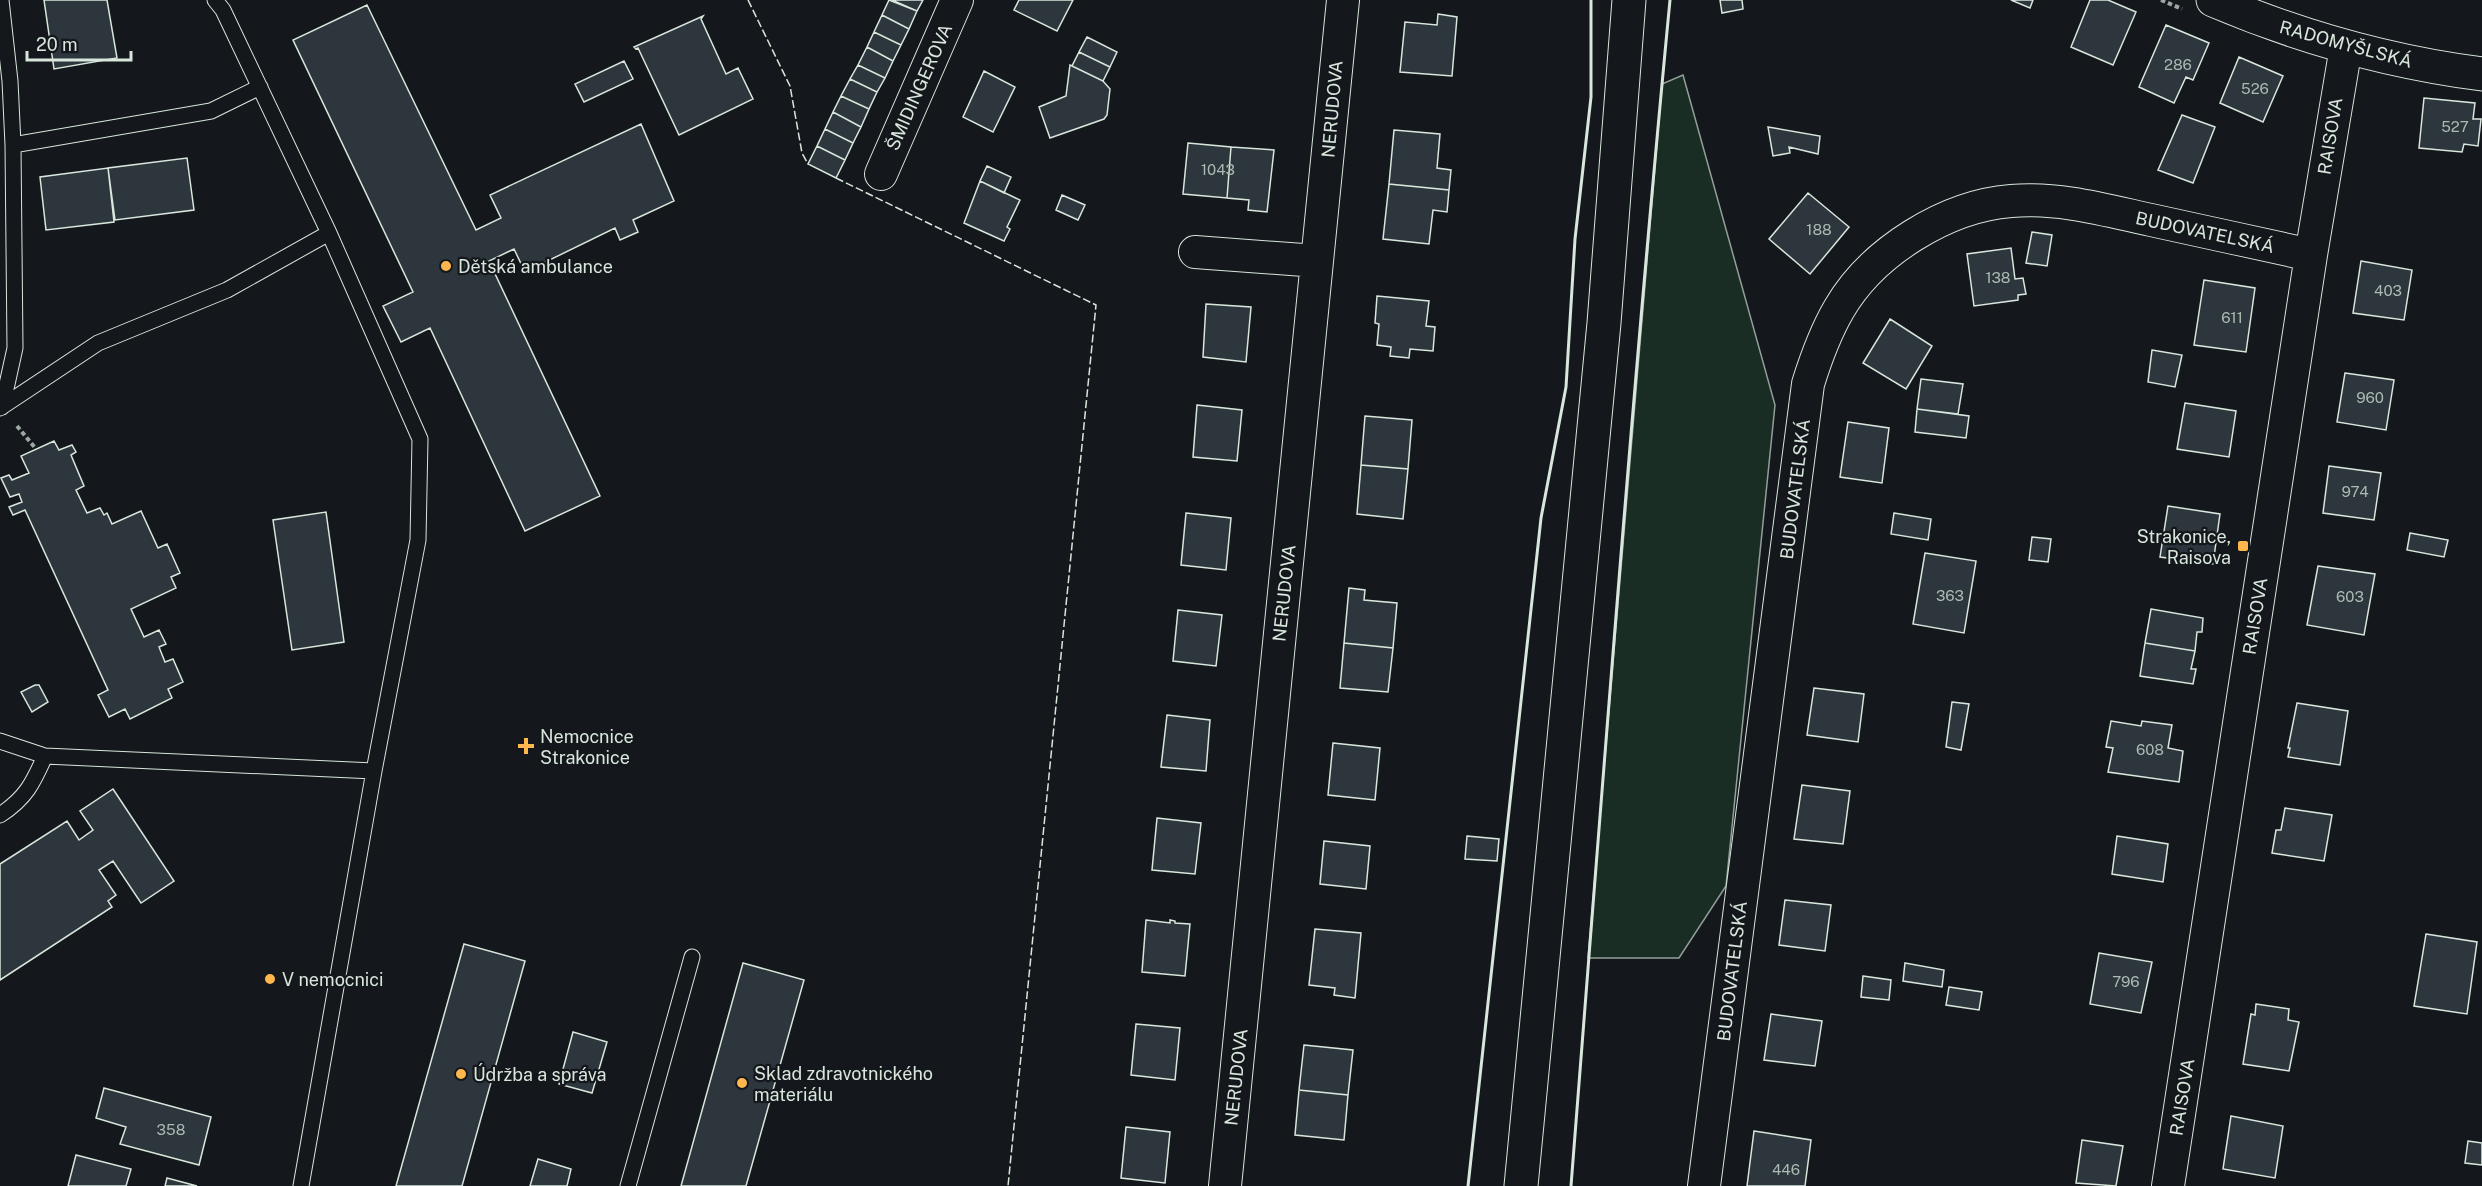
<svg xmlns="http://www.w3.org/2000/svg" width="2482" height="1186" font-family="'Public Sans',sans-serif">
	<rect width="100%" height="100%" fill="#14181c"/>
	<path fill="#1a2d24" stroke="#939e99" stroke-width="1.5" d="M 1683,75 L 1775,405 L 1726,886 L 1679,958 L 1588,958 L 1662,84 Z"/>
	<path fill="#2c363c" stroke="#d8e6dc" stroke-width="1.5" d="M 44,0 L 107,0 L 117,58 L 54,69 Z
		M 889,0 L 917,11 L 909,29 L 882,15 Z
		M 892,0 L 923,0 L 917,11 Z
		M 1019,0 L 1073,0 L 1057,31 L 1014,10 Z
		M 1720,0 L 1742,0 L 1743,9 L 1722,13 Z
		M 2011,0 L 2033,0 L 2030,8 Z
		M 2090,0 L 2108,0 L 2136,12 L 2113,65 L 2071,47 Z
		M 367,5 L 476,230 L 501,218 L 490,195 L 641,124 L 674,201 L 633,220 L 638,232 L 620,240 L 615,228 L 525,272 L 514,249 L 489,261 L 600,496 L 525,531 L 430,328 L 401,342 L 383,306 L 413,292 L 293,40 Z
		M 1438,14 L 1457,17 L 1452,76 L 1400,72 L 1405,22 L 1437,25 Z
		M 882,15 L 909,29 L 901,45 L 874,32 Z
		M 703,16 L 701,19 L 726,74 L 738,68 L 753,99 L 679,135 L 638,48 L 636,49 L 634,47 Z
		M 2166,25 L 2209,43 L 2193,80 L 2186,77 L 2174,103 L 2139,87 Z
		M 874,32 L 901,45 L 893,61 L 867,47 Z
		M 1087,37 L 1117,52 L 1110,67 L 1079,52 Z
		M 867,47 L 893,61 L 885,78 L 858,65 Z
		M 1079,52 L 1110,67 L 1103,81 L 1072,66 Z
		M 2239,57 L 2283,76 L 2263,122 L 2220,103 Z
		M 624,61 L 633,79 L 584,102 L 575,84 Z
		M 858,65 L 885,78 L 877,92 L 850,79 Z
		M 1070,65 L 1103,81 L 1110,89 L 1107,115 L 1104,119 L 1050,138 L 1039,107 L 1066,96 Z
		M 984,71 L 1015,87 L 993,132 L 963,117 Z
		M 850,79 L 877,92 L 869,109 L 841,96 Z
		M 841,96 L 869,109 L 861,127 L 833,112 Z
		M 2424,98 L 2475,103 L 2473,119 L 2481,119 L 2478,146 L 2464,144 L 2462,152 L 2419,148 Z
		M 833,112 L 861,127 L 853,143 L 825,129 Z
		M 2182,115 L 2215,127 L 2193,183 L 2158,170 Z
		M 1768,127 L 1820,136 L 1818,154 L 1789,147 L 1790,153 L 1773,156 Z
		M 825,129 L 853,143 L 845,160 L 817,146 Z
		M 1394,130 L 1440,134 L 1437,168 L 1451,170 L 1449,190 L 1389,184 Z
		M 1188,143 L 1231,147 L 1227,198 L 1183,194 Z
		M 817,146 L 845,160 L 836,178 L 808,164 Z
		M 1231,147 L 1274,150 L 1267,212 L 1248,210 L 1249,200 L 1227,198 Z
		M 187,158 L 194,210 L 115,220 L 108,168 Z
		M 987,166 L 1011,177 L 1004,193 L 980,181 Z
		M 108,168 L 114,222 L 46,230 L 40,177 Z
		M 980,181 L 1020,200 L 1007,227 L 1010,229 L 1004,241 L 964,223 Z
		M 1389,184 L 1449,190 L 1447,212 L 1433,210 L 1429,244 L 1383,239 Z
		M 1808,193 L 1849,227 L 1810,274 L 1769,239 Z
		M 1062,195 L 1085,205 L 1078,220 L 1056,210 Z
		M 2032,232 L 2052,235 L 2047,266 L 2026,263 Z
		M 2011,248 L 2015,279 L 2023,278 L 2026,294 L 2018,295 L 2018,300 L 1974,306 L 1967,254 Z
		M 2361,261 L 2412,270 L 2404,320 L 2353,313 Z
		M 2204,280 L 2255,288 L 2246,352 L 2194,345 Z
		M 1377,296 L 1429,301 L 1426,326 L 1435,327 L 1433,351 L 1410,349 L 1409,358 L 1390,356 L 1391,347 L 1377,345 L 1379,324 L 1375,323 Z
		M 1206,304 L 1251,307 L 1246,362 L 1203,357 Z
		M 1890,319 L 1932,346 L 1906,389 L 1863,363 Z
		M 2152,350 L 2182,355 L 2175,387 L 2148,382 Z
		M 2345,373 L 2394,380 L 2386,430 L 2337,422 Z
		M 1921,379 L 1963,384 L 1958,414 L 1917,409 Z
		M 2185,403 L 2236,411 L 2229,457 L 2177,449 Z
		M 1197,405 L 1242,410 L 1237,461 L 1193,457 Z
		M 1917,409 L 1969,416 L 1966,438 L 1915,432 Z
		M 1365,416 L 1412,420 L 1408,469 L 1361,465 Z
		M 1848,422 L 1889,428 L 1882,483 L 1840,477 Z
		M 54,441 L 59,450 L 72,445 L 76,452 L 71,455 L 84,486 L 76,490 L 87,513 L 100,508 L 104,515 L 107,513 L 112,524 L 141,511 L 158,548 L 167,544 L 180,573 L 171,577 L 176,588 L 131,609 L 144,637 L 159,630 L 166,644 L 159,647 L 165,662 L 173,659 L 183,682 L 168,689 L 172,698 L 130,719 L 125,709 L 109,717 L 98,695 L 108,690 L 25,510 L 13,515 L 9,507 L 22,502 L 19,494 L 10,497 L 1,478 L 9,475 L 12,480 L 29,473 L 21,456 Z
		M 1361,465 L 1408,469 L 1403,519 L 1357,514 Z
		M 2329,466 L 2381,473 L 2374,520 L 2323,513 Z
		M 2168,506 L 2220,514 L 2213,564 L 2160,557 Z
		M 326,512 L 344,642 L 292,650 L 273,520 Z
		M 1186,513 L 1231,518 L 1226,570 L 1181,565 Z
		M 1894,513 L 1931,519 L 1928,540 L 1891,534 Z
		M 2410,533 L 2448,540 L 2444,557 L 2407,550 Z
		M 2032,537 L 2051,539 L 2048,562 L 2029,560 Z
		M 1925,553 L 1976,561 L 1964,633 L 1913,624 Z
		M 2318,566 L 2375,574 L 2364,635 L 2307,625 Z
		M 1349,588 L 1365,590 L 1364,600 L 1397,603 L 1393,648 L 1344,643 Z
		M 2151,609 L 2203,618 L 2202,632 L 2197,632 L 2195,651 L 2145,643 Z
		M 1178,610 L 1222,615 L 1216,666 L 1173,661 Z
		M 1344,643 L 1393,648 L 1388,692 L 1340,688 Z
		M 2145,643 L 2195,651 L 2191,669 L 2196,669 L 2193,684 L 2140,676 Z
		M 35,685 L 39,685 L 48,702 L 32,712 L 21,692 Z
		M 1814,688 L 1864,694 L 1858,742 L 1807,735 Z
		M 1952,702 L 1969,704 L 1961,750 L 1946,747 Z
		M 2297,703 L 2348,711 L 2340,765 L 2288,757 L 2290,748 L 2288,748 Z
		M 1167,715 L 1210,720 L 1206,771 L 1161,767 Z
		M 2111,721 L 2141,726 L 2142,721 L 2172,725 L 2168,748 L 2183,751 L 2179,782 L 2108,772 L 2113,748 L 2106,747 Z
		M 1333,743 L 1380,748 L 1375,800 L 1328,795 Z
		M 1802,785 L 1850,791 L 1843,844 L 1794,839 Z
		M 113,789 L 174,881 L 141,903 L 113,861 L 99,870 L 116,895 L 108,901 L 112,907 L 0,980 L 0,864 L 67,821 L 79,840 L 93,830 L 80,811 Z
		M 2285,808 L 2332,815 L 2324,861 L 2272,853 L 2276,830 L 2281,830 Z
		M 1157,818 L 1201,823 L 1195,874 L 1152,870 Z
		M 1467,836 L 1499,839 L 1497,861 L 1465,859 Z
		M 2117,836 L 2168,844 L 2163,882 L 2112,874 Z
		M 1324,841 L 1370,846 L 1366,889 L 1320,884 Z
		M 1785,900 L 1831,905 L 1825,951 L 1779,945 Z
		M 1146,920 L 1170,923 L 1170,920 L 1175,921 L 1175,923 L 1190,924 L 1185,976 L 1142,972 Z
		M 1315,929 L 1361,933 L 1355,998 L 1334,995 L 1335,988 L 1309,985 Z
		M 2426,934 L 2477,942 L 2467,1014 L 2414,1006 Z
		M 464,944 L 525,961 L 462,1186 L 396,1186 Z
		M 2099,953 L 2152,962 L 2141,1013 L 2090,1004 Z
		M 743,963 L 804,980 L 746,1186 L 681,1186 Z
		M 1905,963 L 1944,970 L 1942,987 L 1903,981 Z
		M 1863,976 L 1891,980 L 1889,1000 L 1861,997 Z
		M 1949,987 L 1982,992 L 1979,1010 L 1946,1005 Z
		M 2256,1004 L 2289,1009 L 2288,1020 L 2299,1022 L 2289,1071 L 2243,1064 L 2251,1014 L 2255,1015 Z
		M 1771,1014 L 1822,1021 L 1815,1066 L 1764,1060 Z
		M 1136,1024 L 1180,1028 L 1175,1080 L 1131,1075 Z
		M 573,1032 L 607,1042 L 592,1093 L 559,1084 Z
		M 1304,1045 L 1353,1050 L 1348,1095 L 1299,1090 Z
		M 104,1088 L 211,1117 L 199,1165 L 120,1144 L 126,1127 L 96,1118 Z
		M 1299,1090 L 1348,1095 L 1344,1140 L 1295,1135 Z
		M 2231,1116 L 2283,1126 L 2275,1178 L 2223,1169 Z
		M 1126,1127 L 1170,1132 L 1165,1183 L 1121,1178 Z
		M 1754,1131 L 1811,1140 L 1805,1186 L 1747,1186 Z
		M 2082,1140 L 2123,1146 L 2116,1186 L 2076,1183 Z
		M 2468,1141 L 2482,1143 L 2482,1165 L 2465,1163 Z
		M 76,1155 L 131,1169 L 126,1186 L 68,1186 Z
		M 538,1159 L 571,1169 L 567,1186 L 530,1186 Z
		M 167,1178 L 197,1186 L 165,1186 Z"/>
	<g fill="none" stroke-linecap="round" stroke-linejoin="round">
		<defs>
			<path id="service" d="M 1,0 L 10,81 L 13,145 L 15,348 L 2,407
				M 215,0 L 223,10 L 329,233 L 420,439 L 418,540 L 374,771 L 301,1186
				M 13,145 L 211,111 L 260,87
				M 0,408 L 98,343 L 227,290 L 329,233
				M 0,741 L 45,756 L 374,771
				M 0,815 C 26,798 33,783 45,756
				M 628,1186 L 692,957"/>
			<path id="minor" d="M 881,174 L 957,0
				M 1195,252 L 1317,261
				M 1225,1186 L 1343,0
				M 1704,1186 L 1808,384 C 1816,358 1825,333 1839,309 C 1872,252 1946,206 2011,201 C 2059,197 2105,210 2151,220 C 2204,232 2258,243 2311,255
				M 2168,1186 L 2311,255 L 2346,47"/>
			<path id="secondary" d="M 2213,0 C 2300,37 2389,62 2482,74"/>
			<path id="primary" d="M 1521,1186 L 1604,323 L 1629,0"/>
		</defs>
		<use href="#service" stroke="#d8e6dc" stroke-width="17"/>
		<use href="#minor" stroke="#d8e6dc" stroke-width="34"/>
		<use href="#secondary" stroke="#d8e6dc" stroke-width="35"/>
		<use href="#primary" stroke="#d8e6dc" stroke-width="35"/>
		<path stroke="#9da8a2" stroke-width="4" stroke-dasharray="4.5 3" stroke-linecap="butt" d="M 2161,0 L 2182,9
			M 17,426 L 36,449"/>
		<use href="#service" stroke="#14181c" stroke-width="15"/>
		<use href="#minor" stroke="#14181c" stroke-width="32"/>
		<use href="#secondary" stroke="#14181c" stroke-width="33"/>
		<use href="#primary" stroke="#14181c" stroke-width="33"/>
		<path stroke="#d8e6dc" stroke-width="1.5" stroke-dasharray="8 3" stroke-linecap="butt" d="M 748,0 L 790,86 L 802,153 L 808,164
			M 836,178 L 1096,305 L 1008,1186"/>
		<path stroke="#d8e6dc" stroke-width="3" d="M 1468,1186 L 1541,518 L 1566,387 L 1575,239 L 1591,97 L 1591,0
			M 1571,1186 C 1602,791 1632,395 1670,0"/>
	</g>
	<g fill="#ffb74d" stroke="#14181c" stroke-width="2">
		<circle cx="446" cy="266" r="6"/>
		<rect x="2237" y="540" width="12" height="12" rx="3"/>
		<path d="M523 737h6v6h6v6h-6v6h-6v-6h-6v-6h6z"/>
		<circle cx="270" cy="979" r="6"/>
		<circle cx="461" cy="1074" r="6"/>
		<circle cx="742" cy="1083" r="6"/>
	</g>
	<g text-anchor="middle" dominant-baseline="central" stroke-width="4.5" stroke-linejoin="round" paint-order="stroke">
		<g font-size="15" fill="#adbab4">
			<text x="2178" y="64">286</text>
			<text x="2255" y="88">526</text>
			<text x="2455" y="126">527</text>
			<text x="1218" y="169">1043</text>
			<text x="1819" y="229">188</text>
			<text x="1998" y="277">138</text>
			<text x="2388" y="290">403</text>
			<text x="2232" y="317">611</text>
			<text x="2370" y="397">960</text>
			<text x="2355" y="491">974</text>
			<text x="1950" y="595">363</text>
			<text x="2350" y="596">603</text>
			<text x="2150" y="749">608</text>
			<text x="2126" y="981">796</text>
			<text x="171" y="1129">358</text>
			<text x="1786" y="1169">446</text>
		</g>
		<g font-size="18" fill="#d8e6dc" stroke="#14181c">
			<text transform="translate(2346 44) rotate(15)">RADOMYŠLSKÁ</text>
			<text transform="translate(919 87) rotate(-66)">ŠMIDINGEROVA</text>
			<text transform="translate(1332 109) rotate(-85)">NERUDOVA</text>
			<text transform="translate(2330 136) rotate(-81)">RAISOVA</text>
			<text transform="translate(2205 232) rotate(12)">BUDOVATELSKÁ</text>
			<text transform="translate(1795 489) rotate(-83)">BUDOVATELSKÁ</text>
			<text transform="translate(1284 593) rotate(-84)">NERUDOVA</text>
			<text transform="translate(2255 616) rotate(-81)">RAISOVA</text>
			<text transform="translate(1732 971) rotate(-83)">BUDOVATELSKÁ</text>
			<text transform="translate(1236 1077) rotate(-84)">NERUDOVA</text>
			<text transform="translate(2182 1097) rotate(-81)">RAISOVA</text>
		</g>
		<g font-size="18" fill="#d8e6dc" stroke="#14181c" text-anchor="start">
			<text x="458" y="266">Dětská ambulance</text>
			<text x="2231" y="536" text-anchor="end">Strakonice,<tspan x="2231" dy="21">Raisova</tspan></text>
			<text x="540" y="736">Nemocnice<tspan x="540" dy="21">Strakonice</tspan></text>
			<text x="282" y="979">V nemocnici</text>
			<text x="754" y="1073">Sklad zdravotnického<tspan x="754" dy="21">materiálu</tspan></text>
			<text x="473" y="1074">Údržba a správa</text>
		</g>
	</g>
	<path d="M27 51v9h104v-9" fill="none" stroke="#d8e6dc" stroke-width="3"/>
	<text x="36" y="51" font-size="18" fill="#d8e6dc" stroke="#14181c" stroke-width="4.5" paint-order="stroke">20 m</text>
</svg>
